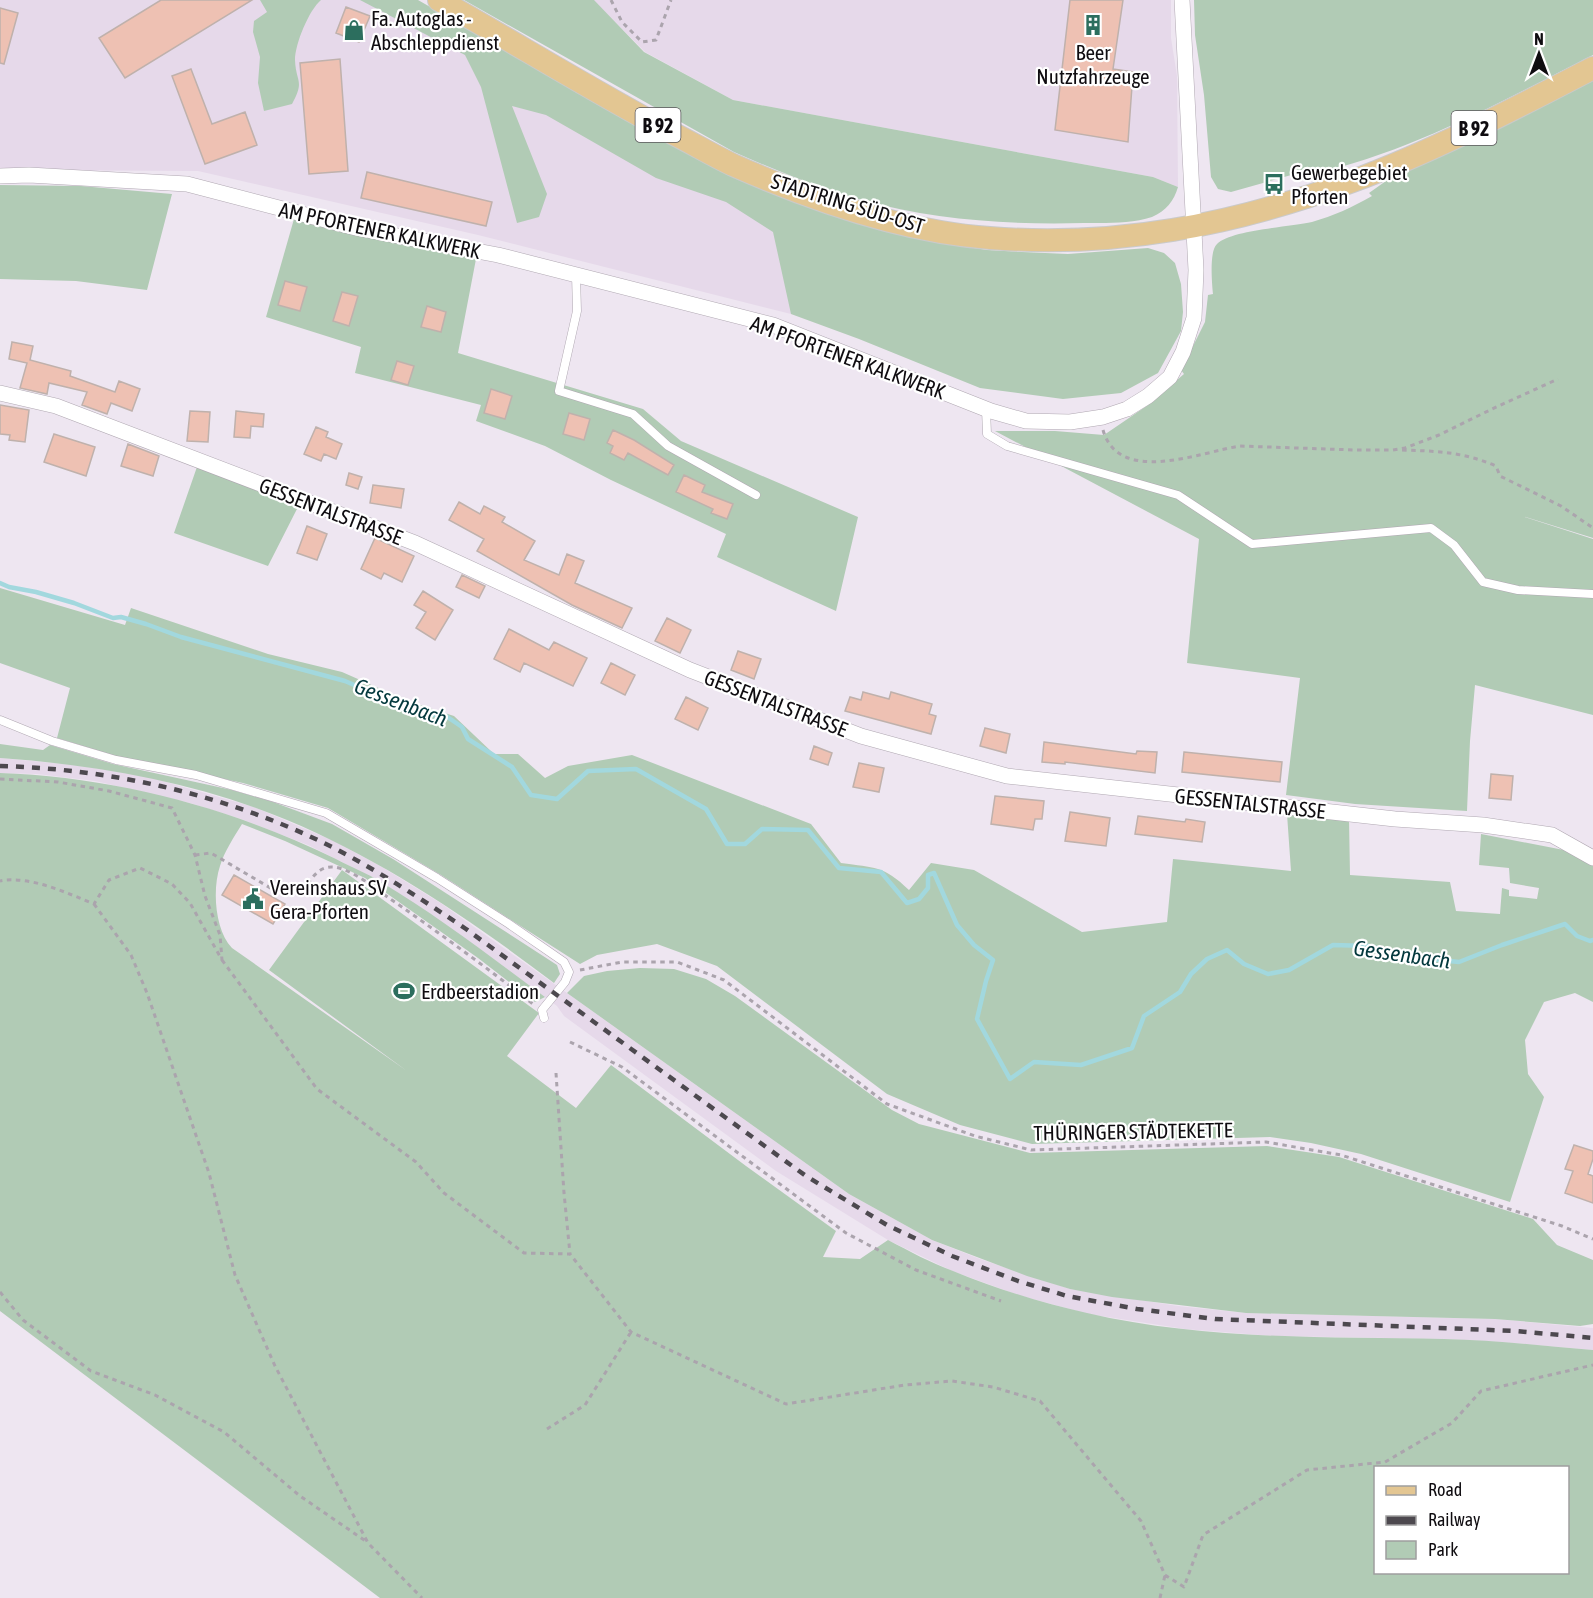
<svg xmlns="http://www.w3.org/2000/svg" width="1593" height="1598" font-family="'Asap Condensed',sans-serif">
	<rect width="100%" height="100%" fill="#eee6f1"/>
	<path fill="#e6d9ea" d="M 0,0 L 370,0 L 802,211 L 791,314 L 478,235 L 198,171 L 0,170 Z
		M 593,0 L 1171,0 L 1171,38 L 1177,76 L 1178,187 L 1153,177 L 733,100 L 645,52 Z
		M 0,758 L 75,765 L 145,776 L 254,807 L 334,841 L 382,867 L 442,904 L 849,1194 L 932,1240 L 980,1259 L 1070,1289 L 1178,1306 L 1246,1313 L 1495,1319 L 1593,1328 L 1593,1350 L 1514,1343 L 1447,1339 L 1273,1336 L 1185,1329 L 1088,1314 L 1018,1295 L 952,1271 L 888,1240 L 776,1171 L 564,1016 L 557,1006 L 490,957 L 380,881 L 308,845 L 241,819 L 190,803 L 95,781 L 37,774 L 0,773 Z"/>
	<path fill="#b1cbb5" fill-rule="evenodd" d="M 260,0 L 321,0 C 309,10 295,44 295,60 C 296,83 305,80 292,104 L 264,111 L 258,83 L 260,57 L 253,32 L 254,21 L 267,12 Z
		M 360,0 L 418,0 L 654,135 L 949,244 L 987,250 L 1022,252 L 1068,254 L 1148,248 L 1164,253 L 1175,263 L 1181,284 L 1183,312 L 1181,331 L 1158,373 L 1121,393 L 1063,399 L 980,388 L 859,339 L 791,314 L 773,232 L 726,202 L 656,178 L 546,115 L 512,106 L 547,194 L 539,217 L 517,223 L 481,87 L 465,55 Z
		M 464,0 L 594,0 L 644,52 L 733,100 L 1153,177 L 1178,187 C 1174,201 1166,211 1152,217 C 1131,224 1106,223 1084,223 C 1009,225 934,220 862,200 C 818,188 775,170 734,152 Z
		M 1194,0 L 1593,0 L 1593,55 C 1504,100 1410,153 1312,174 L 1309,170 L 1231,192 L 1218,189 L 1211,177 L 1204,95 L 1195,35 Z
		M 1593,78 L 1593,538 L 1522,516 L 1593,539 L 1593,715 L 1475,685 L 1470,741 L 1467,811 L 1355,804 L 1286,795 L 1300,678 L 1187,663 L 1199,539 L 995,431 L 1055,431 L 1104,435 L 1148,405 L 1184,374 L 1181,370 L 1205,322 L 1208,295 L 1213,294 C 1212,284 1209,251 1217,244 C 1231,230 1290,227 1312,222 C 1333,216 1353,207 1372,196 L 1369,193 L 1393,176 Z
		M 0,185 L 81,186 L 172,194 L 147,290 L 76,281 L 0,279 Z
		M 294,219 L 476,259 L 458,353 L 643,409 L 681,441 L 858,517 L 836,611 L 717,557 L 726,534 L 611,480 L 545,446 L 476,421 L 481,405 L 355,373 L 361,347 L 266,317 Z
		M 198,464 L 299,505 L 268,566 L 174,533 Z
		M 0,588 L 125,625 L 131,608 L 268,654 L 342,672 L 408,701 L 454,716 L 494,754 L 518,754 L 545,778 L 568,766 L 632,755 L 811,824 L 841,863 C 875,868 883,865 909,890 L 931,863 L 974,870 L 1082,932 L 1167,922 L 1173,859 L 1291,871 L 1287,814 L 1349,819 L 1350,875 L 1450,882 L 1456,911 L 1500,914 L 1502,888 L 1509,890 L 1509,896 L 1537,899 L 1539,888 L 1510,883 L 1509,868 L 1479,865 L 1481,834 L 1569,851 L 1593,865 L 1593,1002 L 1575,993 L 1544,1002 L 1525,1040 L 1528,1074 L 1544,1097 L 1510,1202 L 1361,1154 L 1311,1143 L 1270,1137 L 1032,1144 L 960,1125 L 887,1094 L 717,966 L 657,944 L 597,955 L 580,964 L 441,875 L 328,808 L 243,783 L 116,756 L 57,738 L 70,688 L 0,663 Z
		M 0,744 L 43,750 L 50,745 L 113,764 L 232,790 L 273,802 L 332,824 L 393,859 L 557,965 L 560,974 L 554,983 C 471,920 383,860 287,820 C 196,782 98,765 0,758 Z
		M 0,773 C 116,777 232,808 336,859 C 351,867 367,873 381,882 C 438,916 491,957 545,997 L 535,1002 L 478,958 L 365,878 L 285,841 L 242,824 C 234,837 224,852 220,866 C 212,890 215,930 232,948 L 407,1071 L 269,970 L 342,870 L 539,1013 L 507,1056 L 576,1108 L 611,1065 L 746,1166 L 836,1231 L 823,1257 L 860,1259 L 888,1240 C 909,1251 931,1263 953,1271 C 997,1289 1042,1303 1087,1313 C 1203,1340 1326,1337 1444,1339 C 1494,1340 1543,1346 1593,1350 L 1593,1598 L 380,1598 L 0,1311 ZM 1376,1468 L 1568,1468 L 1568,1572 L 1376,1572 Z
		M 640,968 L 674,969 L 706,979 L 735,996 L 892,1110 L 919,1124 L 1030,1153 L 1267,1146 L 1339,1157 L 1533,1219 L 1557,1245 L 1593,1260 L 1593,1324 L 1580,1326 L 1495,1319 L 1246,1313 L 1112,1297 L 1070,1289 L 1027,1276 L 932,1240 L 849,1194 L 567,993 L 584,976 L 607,971 Z"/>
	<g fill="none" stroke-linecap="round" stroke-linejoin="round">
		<path stroke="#a2d8de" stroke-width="4.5" d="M 0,583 L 9,587 L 36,592 L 74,603 L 113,618 L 121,617 L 146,624 L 181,637 L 345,681 L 425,716 L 443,714 L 462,727 L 468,739 L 512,767 L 531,795 L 557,799 L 588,771 L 636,769 L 706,809 L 727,844 L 745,844 L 762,829 L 808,830 L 839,868 L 881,872 L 907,903 L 919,899 L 928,888 L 928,875 L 934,873 L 957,925 L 974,945 L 993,960 L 986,981 L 977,1019 L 1010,1079 L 1034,1062 L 1081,1065 L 1132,1048 L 1144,1016 L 1180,992 L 1191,974 L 1207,959 L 1227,950 L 1244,964 L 1268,974 L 1289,970 L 1333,945 L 1369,946 L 1410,957 L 1459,962 L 1502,945 L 1565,924 L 1577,936 L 1590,941 L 1593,940"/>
	</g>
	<path fill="#eec1b3" stroke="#bfb1ac" stroke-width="1.5" d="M 161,0 L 252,0 L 125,78 L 99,38 Z
		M 1070,0 L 1123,0 L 1113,69 L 1133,72 L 1128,142 L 1055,130 Z
		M 346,7 L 370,16 L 359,42 L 336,33 Z
		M 0,8 L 18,13 L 4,64 L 0,63 Z
		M 340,59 L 348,171 L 309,174 L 300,63 Z
		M 191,69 L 212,124 L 245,112 L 257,145 L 205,164 L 172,76 Z
		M 367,172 L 492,202 L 486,226 L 361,198 Z
		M 285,281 L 307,287 L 300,311 L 278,305 Z
		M 342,292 L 358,296 L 349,326 L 333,321 Z
		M 427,306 L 446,312 L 441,332 L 421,327 Z
		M 12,342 L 33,346 L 30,360 L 71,371 L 70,376 L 115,392 L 119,381 L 140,389 L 132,411 L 111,403 L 107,414 L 82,405 L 87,392 L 49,383 L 47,394 L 20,388 L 27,363 L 9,359 Z
		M 397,361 L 414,366 L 408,385 L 391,380 Z
		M 491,389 L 512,396 L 505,419 L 484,413 Z
		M 0,405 L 29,410 L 25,442 L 9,440 L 10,435 L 0,434 Z
		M 190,411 L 210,412 L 208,442 L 187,441 Z
		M 236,411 L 264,414 L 263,427 L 251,426 L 250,438 L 234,437 Z
		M 569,413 L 590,419 L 584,440 L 563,434 Z
		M 316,427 L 328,432 L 326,437 L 342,444 L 336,459 L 324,454 L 321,461 L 304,454 Z
		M 613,430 L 634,440 L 674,465 L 668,475 L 628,453 L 624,460 L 610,453 L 613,446 L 607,443 Z
		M 54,434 L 95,447 L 86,476 L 44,462 Z
		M 128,444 L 159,456 L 153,476 L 121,466 Z
		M 349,473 L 362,477 L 358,489 L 346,485 Z
		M 684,475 L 705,485 L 702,492 L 733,504 L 727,519 L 711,513 L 713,509 L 676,492 Z
		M 373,485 L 404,489 L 401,508 L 370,503 Z
		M 459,502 L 480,514 L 484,506 L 505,517 L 502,522 L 535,541 L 524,560 L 559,575 L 567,554 L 584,561 L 575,583 L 632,608 L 622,628 L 572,605 L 477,551 L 484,539 L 449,520 Z
		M 307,526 L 327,534 L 317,560 L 297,553 Z
		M 375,538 L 414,556 L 402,582 L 384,573 L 381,579 L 361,569 Z
		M 462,575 L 485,586 L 479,598 L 456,587 Z
		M 423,591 L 453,610 L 435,640 L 416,628 L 426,612 L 414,605 Z
		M 667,618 L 691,630 L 680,653 L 655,641 Z
		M 509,629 L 549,650 L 554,642 L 587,658 L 573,686 L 524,663 L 520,672 L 494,659 Z
		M 738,651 L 761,659 L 754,679 L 731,670 Z
		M 611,663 L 635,675 L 625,695 L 601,683 Z
		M 863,692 L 889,699 L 891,692 L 932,704 L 929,714 L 936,716 L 931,734 L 845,711 L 850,697 L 861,700 Z
		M 686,697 L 708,708 L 698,730 L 675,719 Z
		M 985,728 L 1010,734 L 1006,753 L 980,746 Z
		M 1044,742 L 1136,754 L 1137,751 L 1157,752 L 1155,773 L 1065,762 L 1065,764 L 1042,762 Z
		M 814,746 L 832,753 L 828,765 L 810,759 Z
		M 1184,752 L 1282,762 L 1280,782 L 1182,772 Z
		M 859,763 L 884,768 L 879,792 L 853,787 Z
		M 1491,774 L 1513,776 L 1511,800 L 1489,798 Z
		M 995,796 L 1044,801 L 1042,819 L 1035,819 L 1033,830 L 991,824 Z
		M 1070,812 L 1110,818 L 1106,846 L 1065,841 Z
		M 1138,816 L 1185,822 L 1186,819 L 1205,822 L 1202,842 L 1135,834 Z
		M 234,875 L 285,904 L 273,924 L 222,895 Z
		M 1574,1145 L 1593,1151 L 1593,1159 L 1588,1174 L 1593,1176 L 1593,1203 L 1565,1193 L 1573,1171 L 1565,1169 Z"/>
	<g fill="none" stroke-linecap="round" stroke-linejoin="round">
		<defs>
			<path id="service" d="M 576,275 L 577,311 L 559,391 L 633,414 L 668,446 L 756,495
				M 986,409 L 987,434 L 1007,446 L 1178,495 L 1252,544 L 1431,528 L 1454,545 L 1483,582 L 1518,590 L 1593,594
				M 0,720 L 52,741 L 116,760 L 196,775 L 326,813 L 437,878 L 509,924 L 564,962 L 569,972 L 565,982 L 542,1010 L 544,1018"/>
			<path id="minor" d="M 0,176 L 29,175 L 187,184 L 356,228 L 498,255 L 773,325 L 991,411 L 1026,421 L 1070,422 L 1103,417 L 1127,409 L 1148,396 L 1170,377 L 1183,352 L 1194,318 L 1196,270 L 1182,0
				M 0,393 L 56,406 L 415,543 L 690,670 L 861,736 L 1007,776 L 1395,819 L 1483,825 L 1552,835 L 1593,858"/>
			<path id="primary" d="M 439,0 C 517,44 593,91 672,133 C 692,143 712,155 733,165 C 810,199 905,232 990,238 C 1115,248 1233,225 1350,182 C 1434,151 1514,109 1593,68"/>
		</defs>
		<use href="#service" stroke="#b0a8b2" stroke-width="9"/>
		<use href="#minor" stroke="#b0a8b2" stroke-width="16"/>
		<use href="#primary" stroke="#cacaca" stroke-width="24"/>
		<path stroke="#aba4ad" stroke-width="3" stroke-dasharray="4.5 4.5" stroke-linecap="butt" d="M 611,0 L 622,22 L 642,42 L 656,40 L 671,0
			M 1103,430 C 1119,486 1201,452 1240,446 L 1355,450 L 1393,450 L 1405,448 L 1439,435 L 1492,409 L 1558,379
			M 1402,450 C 1436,451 1464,452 1496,466 L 1500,476 L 1561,506 L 1593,528
			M 0,779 L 58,782 L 109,791 L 172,808 L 195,855 L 205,896 L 220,935 L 222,960 L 190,903 L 172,884 L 140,868 L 109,880 L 94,904 C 67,893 29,875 0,881
			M 195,855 L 211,853 L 279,893 L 305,887 C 312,878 319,866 333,867 C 350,868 375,888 389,898 C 438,932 486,967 533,1004
			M 94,904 L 131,955 L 147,993 L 209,1173 L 235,1275 L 275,1366 L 368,1543 L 422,1598
			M 222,960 L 317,1089 L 416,1162 L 444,1193 L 524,1253 L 570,1254 L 631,1332 L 786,1404 L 905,1385 L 952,1381 L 993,1387 L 1040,1401 L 1141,1521 L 1165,1575 L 1184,1587 L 1203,1535 L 1307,1470 L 1385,1462 L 1452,1423 L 1481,1391 L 1593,1365
			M 580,970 L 622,962 L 677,962 L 724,980 L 887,1104 L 975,1136 L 1031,1150 L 1266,1142 L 1341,1155 L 1562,1226 L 1593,1239
			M 570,1042 L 622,1067 L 846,1233 L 916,1270 L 1001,1301
			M 556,1073 L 564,1193 L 570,1254
			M 0,1292 L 23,1320 L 91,1371 L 155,1395 L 224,1432 L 300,1496 L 367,1542
			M 547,1429 L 585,1405 L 631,1332
			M 1160,1598 L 1165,1575"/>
		<use href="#service" stroke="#fff" stroke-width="8"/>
		<use href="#minor" stroke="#fff" stroke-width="15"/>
		<use href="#primary" stroke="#e3c692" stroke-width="22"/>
		<path stroke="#4d494f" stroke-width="4.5" stroke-dasharray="8 8" stroke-linecap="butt" d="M 0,766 C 115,769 231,796 334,848 C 380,872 423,900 466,929 L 806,1176 L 887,1225 L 952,1256 L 1018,1281 L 1067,1296 L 1137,1309 L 1215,1319 L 1516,1331 L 1593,1338"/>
	</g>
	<defs>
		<symbol id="building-bare" viewBox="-9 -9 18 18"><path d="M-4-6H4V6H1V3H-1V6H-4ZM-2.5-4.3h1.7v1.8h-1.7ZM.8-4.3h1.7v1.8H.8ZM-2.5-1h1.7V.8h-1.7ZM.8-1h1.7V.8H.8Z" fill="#2c6e5e" stroke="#fff" stroke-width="2.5" paint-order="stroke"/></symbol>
		<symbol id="shop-bare" viewBox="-9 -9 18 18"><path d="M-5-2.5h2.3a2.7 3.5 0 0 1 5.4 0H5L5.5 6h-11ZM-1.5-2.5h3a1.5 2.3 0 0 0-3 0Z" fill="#2c6e5e" stroke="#fff" stroke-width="2.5" paint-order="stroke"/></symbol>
		<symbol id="bus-bare" viewBox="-9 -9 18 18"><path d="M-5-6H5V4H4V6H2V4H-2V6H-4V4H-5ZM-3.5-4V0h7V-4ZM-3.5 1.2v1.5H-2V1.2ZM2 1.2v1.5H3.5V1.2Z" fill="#2c6e5e" stroke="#fff" stroke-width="2.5" paint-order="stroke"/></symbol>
		<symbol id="civic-bare" viewBox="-9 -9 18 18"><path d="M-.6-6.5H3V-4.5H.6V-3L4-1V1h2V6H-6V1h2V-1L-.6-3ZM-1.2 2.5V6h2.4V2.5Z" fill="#2c6e5e" stroke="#fff" stroke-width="2.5" paint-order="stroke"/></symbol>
		<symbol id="stadium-bare" viewBox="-9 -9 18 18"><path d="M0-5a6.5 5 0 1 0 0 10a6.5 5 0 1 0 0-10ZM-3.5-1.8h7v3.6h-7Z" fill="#2c6e5e" stroke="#fff" stroke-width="2.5" paint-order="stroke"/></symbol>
	</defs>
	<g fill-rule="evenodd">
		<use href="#building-bare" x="1078" y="10" width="30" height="30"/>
		<use href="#shop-bare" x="339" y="15" width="30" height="30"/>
		<use href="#bus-bare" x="1259" y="169" width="30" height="30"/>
		<use href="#civic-bare" x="238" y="884" width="30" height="30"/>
		<use href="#stadium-bare" x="389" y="976" width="30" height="30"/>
	</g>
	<g text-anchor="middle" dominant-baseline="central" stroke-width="4.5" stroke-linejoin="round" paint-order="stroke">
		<g fill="#fff" stroke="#575558" stroke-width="1.5">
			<rect x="635.5" y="108" width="45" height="34" rx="4.5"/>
			<rect x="1451.5" y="111" width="45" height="34" rx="4.5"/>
		</g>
		<g font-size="20" font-weight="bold" fill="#0f0c10">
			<text x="658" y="125">B 92</text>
			<text x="1474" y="128">B 92</text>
		</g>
		<g font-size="21" fill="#0f0c10" stroke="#fff" text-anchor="start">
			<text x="371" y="18">Fa. Autoglas -<tspan x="371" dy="24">Abschleppdienst</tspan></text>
			<text x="1093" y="52" text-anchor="middle">Beer<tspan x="1093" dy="24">Nutzfahrzeuge</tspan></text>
			<text x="1291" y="172">Gewerbegebiet<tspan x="1291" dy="24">Pforten</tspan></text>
			<text x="270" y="887">Vereinshaus SV<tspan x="270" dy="24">Gera-Pforten</tspan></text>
			<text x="421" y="991">Erdbeerstadion</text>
		</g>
		<g font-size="21" fill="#0f0c10" stroke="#fff">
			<text transform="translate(848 203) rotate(17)">STADTRING SÜD-OST</text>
			<text transform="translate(380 230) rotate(12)">AM PFORTENER KALKWERK</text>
			<text transform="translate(848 357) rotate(20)">AM PFORTENER KALKWERK</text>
			<text transform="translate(331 511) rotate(21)">GESSENTALSTRASSE</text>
			<text transform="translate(776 703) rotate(21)">GESSENTALSTRASSE</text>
			<text transform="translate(1250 803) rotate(6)">GESSENTALSTRASSE</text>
			<text transform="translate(1133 1131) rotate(-1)">THÜRINGER STÄDTEKETTE</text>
		</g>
		<g font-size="22" font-style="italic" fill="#03383d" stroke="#fff">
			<text transform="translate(401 702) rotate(21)">Gessenbach</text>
			<text transform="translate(1402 954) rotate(8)">Gessenbach</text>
		</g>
	</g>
	<rect x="1374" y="1466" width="195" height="108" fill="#ffffff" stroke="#9f9e9f" stroke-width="1.5"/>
	<rect x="1386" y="1486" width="30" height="9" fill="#e3c692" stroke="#9f9e9f" stroke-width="1.5"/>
	<text x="1428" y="1496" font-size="18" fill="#0f0c10">Road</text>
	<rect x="1386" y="1516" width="30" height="9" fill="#4d494f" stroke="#9f9e9f" stroke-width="1.5"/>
	<text x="1428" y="1526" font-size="18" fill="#0f0c10">Railway</text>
	<rect x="1386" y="1541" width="30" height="18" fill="#b1cbb5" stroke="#9f9e9f" stroke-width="1.5"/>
	<text x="1428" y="1556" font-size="18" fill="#0f0c10">Park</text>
	<g transform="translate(1539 54)" stroke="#ffffff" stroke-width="4.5" paint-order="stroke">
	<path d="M0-4.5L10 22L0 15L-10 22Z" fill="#0f0c10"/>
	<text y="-9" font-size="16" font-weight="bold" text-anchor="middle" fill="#0f0c10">N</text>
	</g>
</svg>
